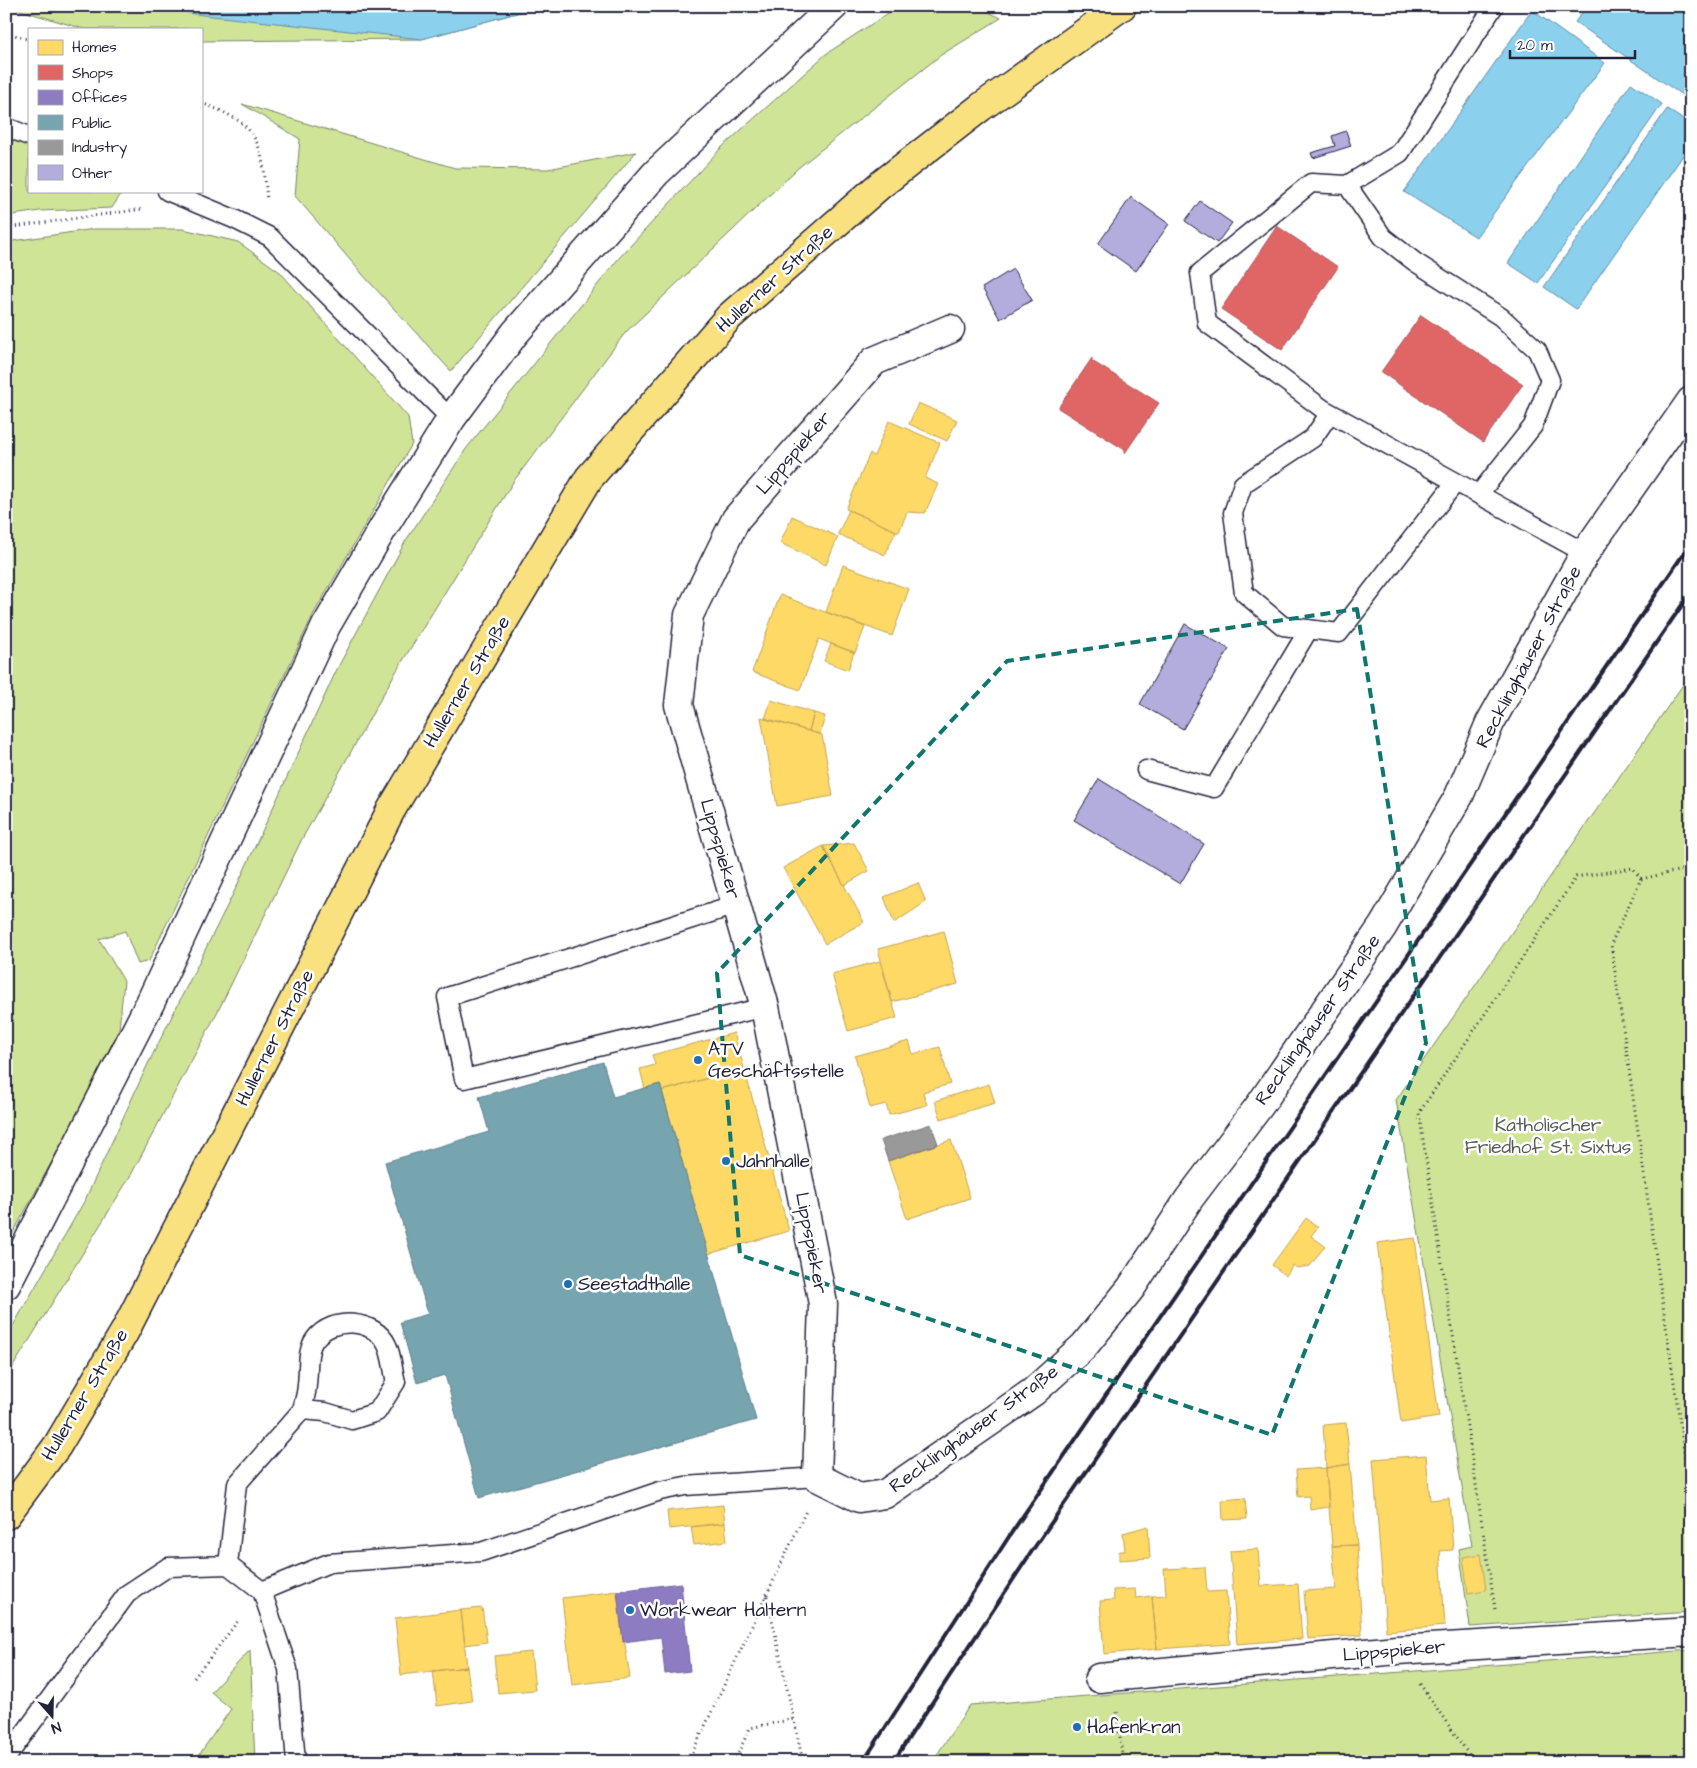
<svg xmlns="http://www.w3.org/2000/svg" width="1697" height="1768" font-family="'Architects Daughter',sans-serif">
	<rect width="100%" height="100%" fill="#fff"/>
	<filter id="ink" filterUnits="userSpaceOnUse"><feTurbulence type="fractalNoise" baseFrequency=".02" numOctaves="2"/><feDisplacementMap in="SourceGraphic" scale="10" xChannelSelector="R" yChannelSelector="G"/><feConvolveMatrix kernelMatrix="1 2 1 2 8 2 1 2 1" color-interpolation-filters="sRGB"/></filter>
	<g filter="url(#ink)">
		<path fill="#d0e498" stroke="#79836a" d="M 6,6 L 542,6 L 422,39 L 201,41 L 201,29 L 84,29 Z
			M 899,6 L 976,6 L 1001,18 L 941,55 L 798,168 L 625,333 L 513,482 L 394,675 L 302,839 L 220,1007 L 131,1175 L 6,1378 L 6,1338 L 85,1200 L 147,1066 L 235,890 L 337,669 L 405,542 L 466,449 L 619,258 L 721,148 L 826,54 Z
			M 242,104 L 455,168 L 548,169 L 636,152 L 451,371 L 363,275 L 295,196 L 300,139 Z
			M 6,136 L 29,145 L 29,191 L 123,191 L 112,208 L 40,211 L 6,216 Z
			M 94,229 L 183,229 L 238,242 L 280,272 L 408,417 L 412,444 L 314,613 L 149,961 L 138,964 L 125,931 L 99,939 L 124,981 L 119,1029 L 81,1108 L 6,1246 L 6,242 Z
			M 1691,673 L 1691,1612 L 1470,1627 L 1459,1549 L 1472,1546 L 1396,1100 Z
			M 250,1650 L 255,1762 L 194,1762 L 231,1709 L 211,1692 Z
			M 1691,1650 L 1691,1762 L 932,1762 L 970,1705 Z"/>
		<path fill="#8bd1ed" stroke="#618ba6" d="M 148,6 L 542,6 L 422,39 L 194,14 Z
			M 1587,6 L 1691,6 L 1691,101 L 1575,22 Z
			M 1532,10 L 1605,63 L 1476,237 L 1404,192 Z
			M 1631,83 L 1662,104 L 1538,283 L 1508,263 Z
			M 1667,109 L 1691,125 L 1691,144 L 1576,309 L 1544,287 Z"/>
		<path fill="#ffd966" stroke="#bda259" d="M 918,403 L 957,420 L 947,441 L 909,424 Z
			M 889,421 L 940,443 L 925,478 L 938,484 L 925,513 L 907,512 L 899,532 L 846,509 L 870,453 L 874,456 Z
			M 849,510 L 896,531 L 885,555 L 838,534 Z
			M 792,516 L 838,537 L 826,565 L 780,543 Z
			M 843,565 L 909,589 L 892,636 L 826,612 Z
			M 780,595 L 865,627 L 855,653 L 819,639 L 800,690 L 752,672 Z
			M 831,644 L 854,652 L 848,670 L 824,661 Z
			M 771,700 L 814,713 L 809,731 L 765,719 Z
			M 814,713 L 825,716 L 820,734 L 809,731 Z
			M 761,717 L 822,735 L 833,796 L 777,806 Z
			M 854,843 L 869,871 L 844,885 L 823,846 Z
			M 823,846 L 864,922 L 825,944 L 783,868 Z
			M 918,883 L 926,902 L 894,923 L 884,897 Z
			M 944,931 L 958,984 L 892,1002 L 878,949 Z
			M 880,961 L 897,1018 L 848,1031 L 832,974 Z
			M 734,1033 L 744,1068 L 662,1091 L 660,1084 L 645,1089 L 640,1069 L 655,1065 L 652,1055 Z
			M 909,1041 L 913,1054 L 940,1047 L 950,1084 L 923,1092 L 927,1105 L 889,1115 L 886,1104 L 870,1108 L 855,1056 Z
			M 744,1068 L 789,1231 L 708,1254 L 662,1091 Z
			M 989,1084 L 995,1103 L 941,1119 L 935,1101 Z
			M 951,1140 L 970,1198 L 907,1219 L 888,1161 Z
			M 1306,1218 L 1318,1227 L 1311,1236 L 1325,1246 L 1310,1266 L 1297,1268 L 1293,1265 L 1286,1276 L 1272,1265 Z
			M 1415,1238 L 1439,1417 L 1401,1423 L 1377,1243 Z
			M 1346,1423 L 1350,1464 L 1326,1468 L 1323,1425 Z
			M 1426,1455 L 1430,1500 L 1449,1498 L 1453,1550 L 1440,1551 L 1445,1626 L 1386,1631 L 1373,1459 Z
			M 1350,1464 L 1357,1545 L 1332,1546 L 1326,1468 Z
			M 1326,1468 L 1329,1507 L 1310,1510 L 1309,1496 L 1298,1497 L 1296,1470 Z
			M 1245,1498 L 1247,1519 L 1223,1520 L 1222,1500 Z
			M 723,1505 L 725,1523 L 669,1529 L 667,1511 Z
			M 725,1523 L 727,1541 L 694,1545 L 691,1527 Z
			M 1148,1526 L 1150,1558 L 1119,1560 L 1119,1551 L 1125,1551 L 1123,1533 Z
			M 1357,1545 L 1362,1635 L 1308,1639 L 1304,1591 L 1336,1589 L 1332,1546 Z
			M 1258,1549 L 1261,1586 L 1298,1584 L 1302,1639 L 1237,1644 L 1230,1551 Z
			M 1481,1554 L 1486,1590 L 1468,1593 L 1463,1557 Z
			M 1205,1567 L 1207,1592 L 1226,1591 L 1230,1644 L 1157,1649 L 1152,1596 L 1166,1595 L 1164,1569 Z
			M 1135,1589 L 1136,1598 L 1152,1596 L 1157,1649 L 1104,1654 L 1100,1601 L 1114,1600 L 1113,1590 Z
			M 617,1591 L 630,1678 L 572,1685 L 562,1598 Z
			M 482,1608 L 487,1642 L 465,1645 L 461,1610 Z
			M 461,1610 L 467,1667 L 401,1675 L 395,1618 Z
			M 531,1652 L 535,1690 L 498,1693 L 494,1656 Z
			M 467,1667 L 472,1701 L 437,1706 L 433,1671 Z"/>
		<path fill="#e06666" stroke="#a75259" d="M 1277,226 L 1338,267 L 1282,350 L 1221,309 Z
			M 1421,315 L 1523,384 L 1483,442 L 1381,372 Z
			M 1092,358 L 1092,361 L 1159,403 L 1125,453 L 1125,450 L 1058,408 Z"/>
		<path fill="#8e7cc3" stroke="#6e619a" d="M 681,1583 L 690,1671 L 665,1674 L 661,1637 L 623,1642 L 617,1591 Z"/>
		<path fill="#76a5af" stroke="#5d7e8c" d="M 603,1062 L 613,1097 L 660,1084 L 756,1420 L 479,1498 L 445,1375 L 417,1383 L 400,1322 L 428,1314 L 385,1162 L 489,1132 L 479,1097 Z"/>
		<path fill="#999" stroke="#75757d" d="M 931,1124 L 938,1144 L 888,1161 L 881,1140 Z"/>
		<path fill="#b3adde" stroke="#22223b" d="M 1346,131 L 1351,146 L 1313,158 L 1311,153 L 1335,146 L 1332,136 Z
			M 1131,197 L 1169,224 L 1136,271 L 1098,244 Z
			M 1200,201 L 1232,223 L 1217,243 L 1185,221 Z
			M 1013,269 L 1032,300 L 1000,319 L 982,288 Z
			M 1185,624 L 1229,649 L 1183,729 L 1140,704 Z
			M 1099,779 L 1204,844 L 1180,884 L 1074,820 Z"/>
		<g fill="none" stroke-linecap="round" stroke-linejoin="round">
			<defs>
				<path id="service" d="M 1494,6 L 1400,153 L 1347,185 L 1311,183 L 1200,273 L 1207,323 L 1323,409 L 1585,553
					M 6,127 L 29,136
					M 1347,185 L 1383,237 L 1415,262 L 1501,317 L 1537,350 L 1550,380 L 1533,426 L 1479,494
					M 167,191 L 234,219 L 270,237 L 451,419
					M 1330,413 L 1313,438 L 1243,484 L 1233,513 L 1244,593 L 1283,626 L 1339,633 L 1455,483
					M 1146,770 L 1214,788 L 1309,629
					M 736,905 L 447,997 L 464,1079 L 765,1007
					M 228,1565 L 237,1484 L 302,1410 L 325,1412 L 352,1420 L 377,1412 L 396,1382 C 393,1371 392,1355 387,1345 C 375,1319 332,1316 315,1339 C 306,1351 309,1370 307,1384 C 307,1392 304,1401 302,1410
					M 262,1591 L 329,1563 L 481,1552 L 660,1491 L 685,1486 L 817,1477
					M 6,1758 L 127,1594 L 168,1567 L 228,1565 L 262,1591 L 288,1669 L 296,1762"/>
				<path id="minor" d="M 950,329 L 874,361 L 736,519 L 689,615 L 679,705 L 765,1007 L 823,1304 L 817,1477 L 859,1498 L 885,1494 L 1033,1392 L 1084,1346 L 1131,1288 L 1189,1199 L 1260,1105 L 1383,926 L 1459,796 L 1490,723 L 1585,553 L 1691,401
					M 6,1285 L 150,1003 L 326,626 L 383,528 L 451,419 L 515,333 L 656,173 L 834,6
					M 1099,1678 L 1397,1650 L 1691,1632"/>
				<path id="primary" d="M 6,1515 L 57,1446 L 125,1331 L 391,810 L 589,478 L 729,317 L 879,186 L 981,107 L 1122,6"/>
			</defs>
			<use href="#service" stroke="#22223b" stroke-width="21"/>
			<use href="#minor" stroke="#22223b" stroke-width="31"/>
			<use href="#primary" stroke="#22223b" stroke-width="31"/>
			<path stroke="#22223b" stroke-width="3" stroke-dasharray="1 4" stroke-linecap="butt" d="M 6,32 L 29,40
				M 201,103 C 260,124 262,142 267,200
				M 6,228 L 143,209
				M 1691,868 L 1641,879 L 1611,944 L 1691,1500
				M 767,1596 L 803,1762
				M 1495,1609 L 1419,1113 L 1576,877 L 1633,868 L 1641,879
				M 194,1678 L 238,1621
				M 1420,1684 L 1474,1762
				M 1117,1712 L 1123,1762
				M 688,1762 L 806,1511
				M 734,1762 L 750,1728 L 794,1719"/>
			<use href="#service" stroke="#fff" stroke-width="18"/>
			<use href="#minor" stroke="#fff" stroke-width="28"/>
			<use href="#primary" stroke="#fae180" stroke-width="28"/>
			<path stroke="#22223b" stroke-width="4" d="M 863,1762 L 1012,1532 L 1691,543
				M 893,1762 L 1034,1548 L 1691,592"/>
		</g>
	</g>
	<path fill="none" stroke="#0f766e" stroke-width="4" stroke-dasharray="10 6" stroke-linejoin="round" d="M 1357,609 L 1426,1043 L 1272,1435 L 740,1255 L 717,973 L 1007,661 Z"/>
	<g fill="#1f6fb2" stroke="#fff" stroke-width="2">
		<circle cx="698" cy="1060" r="5"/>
		<circle cx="726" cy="1161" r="5"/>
		<circle cx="568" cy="1284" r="5"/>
		<circle cx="630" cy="1610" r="5"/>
		<circle cx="1077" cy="1727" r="5"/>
	</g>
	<g text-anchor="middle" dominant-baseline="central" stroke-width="5" stroke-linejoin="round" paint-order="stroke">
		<g font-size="19" fill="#22223b" stroke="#fff">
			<text transform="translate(775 279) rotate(-42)">Hullerner Straße</text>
			<text transform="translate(794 453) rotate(-49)">Lippspieker</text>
			<text transform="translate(1529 657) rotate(-62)">Recklinghäuser Straße</text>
			<text transform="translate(467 682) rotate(-59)">Hullerner Straße</text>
			<text transform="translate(720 849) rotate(74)">Lippspieker</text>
			<text transform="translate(1318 1020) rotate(-55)">Recklinghäuser Straße</text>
			<text transform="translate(275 1038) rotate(-63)">Hullerner Straße</text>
			<text transform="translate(811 1243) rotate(79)">Lippspieker</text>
			<text transform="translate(85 1395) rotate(-59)">Hullerner Straße</text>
			<text transform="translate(974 1429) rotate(-36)">Recklinghäuser Straße</text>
			<text transform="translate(1394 1651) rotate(-5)">Lippspieker</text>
		</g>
		<g font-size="19" fill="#22223b" stroke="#fff" text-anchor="start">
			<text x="708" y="1049">ATV<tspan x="708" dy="22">Geschäftsstelle</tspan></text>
			<text x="736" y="1161">Jahnhalle</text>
			<text x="578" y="1284">Seestadthalle</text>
			<text x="640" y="1610">Workwear Haltern</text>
			<text x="1087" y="1727">Hafenkran</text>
		</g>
		<g font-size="19" fill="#565c57" stroke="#fff">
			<text x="1548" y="1125">Katholischer<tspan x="1548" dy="22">Friedhof St. Sixtus</tspan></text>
		</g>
	</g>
	<rect width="1697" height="1768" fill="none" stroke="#fff" stroke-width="25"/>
	<rect x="12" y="12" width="1672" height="1743" fill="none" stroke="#22223b" stroke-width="2" filter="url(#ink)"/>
	<rect x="28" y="28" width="175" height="165" fill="#ffffff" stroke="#a7a7b1"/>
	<rect x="38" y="40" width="25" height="15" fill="#ffd966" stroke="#a7a7b1"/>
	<text x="72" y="52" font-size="15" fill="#22223b">Homes</text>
	<rect x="38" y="65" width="25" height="15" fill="#e06666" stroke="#a7a7b1"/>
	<text x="72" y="78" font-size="15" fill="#22223b">Shops</text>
	<rect x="38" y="90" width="25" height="15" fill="#8e7cc3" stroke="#a7a7b1"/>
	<text x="72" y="102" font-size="15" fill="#22223b">Offices</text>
	<rect x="38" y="115" width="25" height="15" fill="#76a5af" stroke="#a7a7b1"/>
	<text x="72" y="128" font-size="15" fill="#22223b">Public</text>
	<rect x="38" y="140" width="25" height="15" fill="#999999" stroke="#a7a7b1"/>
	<text x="72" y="152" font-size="15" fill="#22223b">Industry</text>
	<rect x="38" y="165" width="25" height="15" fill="#b3adde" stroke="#a7a7b1"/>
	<text x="72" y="178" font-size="15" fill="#22223b">Other</text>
	<g transform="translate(52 1716) rotate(160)" stroke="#ffffff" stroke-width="4" paint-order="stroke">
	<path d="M0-4L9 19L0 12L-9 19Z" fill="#22223b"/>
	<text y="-8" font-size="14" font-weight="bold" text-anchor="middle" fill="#22223b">N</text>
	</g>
	<path d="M1510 50v8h125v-8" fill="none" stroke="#22223b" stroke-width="2.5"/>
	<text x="1517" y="50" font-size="15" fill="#22223b" stroke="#ffffff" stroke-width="4" paint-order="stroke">20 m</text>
</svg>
